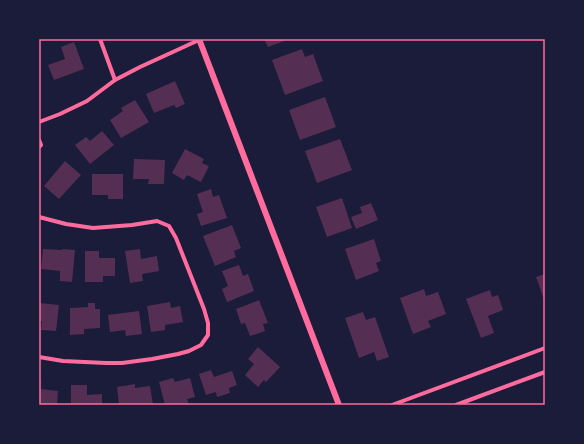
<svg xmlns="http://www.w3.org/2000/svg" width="584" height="444" font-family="Helvetica,sans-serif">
	<rect width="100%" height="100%" fill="#1b1b3a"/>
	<path fill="#542f53" d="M 264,39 L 289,39 L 268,47 Z
		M 74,42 L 84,69 L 54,80 L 48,65 L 65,59 L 61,47 Z
		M 302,49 L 305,57 L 313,54 L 323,81 L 285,95 L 272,60 Z
		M 175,81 L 185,104 L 176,108 L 174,105 L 154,113 L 146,94 Z
		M 325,97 L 336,127 L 300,140 L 289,110 Z
		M 135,100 L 149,122 L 121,138 L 110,120 L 123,111 L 121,108 Z
		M 102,131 L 114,145 L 90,164 L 75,145 L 86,137 L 90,141 Z
		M 340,139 L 352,170 L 317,183 L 305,151 Z
		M 185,149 L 204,159 L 202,163 L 209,166 L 201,182 L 187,175 L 184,180 L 172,173 Z
		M 134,159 L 165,160 L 164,184 L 148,184 L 149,179 L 133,179 Z
		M 65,161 L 81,175 L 59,199 L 44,186 Z
		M 92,174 L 123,174 L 123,199 L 108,199 L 108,195 L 92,195 Z
		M 211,189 L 213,197 L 219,195 L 227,218 L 201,226 L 197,214 L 203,212 L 197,194 Z
		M 342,198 L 352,228 L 327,237 L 316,207 Z
		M 371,203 L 378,220 L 356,229 L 351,217 L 362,213 L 360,207 Z
		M 232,225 L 241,248 L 234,251 L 236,257 L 215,266 L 203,236 Z
		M 374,239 L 381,261 L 376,263 L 379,271 L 356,280 L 345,249 Z
		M 43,249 L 62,250 L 62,249 L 75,250 L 72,282 L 60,281 L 60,271 L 41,269 Z
		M 140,249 L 141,259 L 157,256 L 159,271 L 142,274 L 143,281 L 130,283 L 125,251 Z
		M 85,251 L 99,251 L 99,258 L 115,258 L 115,276 L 103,276 L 103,282 L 85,282 Z
		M 239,265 L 243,276 L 248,274 L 254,291 L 227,302 L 222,289 L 228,286 L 222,271 Z
		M 545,274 L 545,302 L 536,277 Z
		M 424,289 L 426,296 L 438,292 L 446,314 L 428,321 L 431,327 L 413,334 L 400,298 Z
		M 490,290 L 492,297 L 498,295 L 503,310 L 488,316 L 494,333 L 481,338 L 466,299 Z
		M 259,300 L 268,323 L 263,324 L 265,331 L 250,336 L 245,323 L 241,324 L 236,309 Z
		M 170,302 L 171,308 L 180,306 L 183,322 L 165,325 L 165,330 L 151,332 L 147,306 Z
		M 39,303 L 59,305 L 56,331 L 41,330 L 42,321 L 39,321 Z
		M 88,303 L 95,303 L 95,309 L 100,309 L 100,328 L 84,329 L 84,334 L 70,335 L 70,308 L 88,307 Z
		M 139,311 L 142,334 L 126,336 L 125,330 L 110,332 L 108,315 Z
		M 363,312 L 366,320 L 375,317 L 389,357 L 377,361 L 374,352 L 359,358 L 345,318 Z
		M 258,347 L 280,367 L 266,382 L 264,380 L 258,387 L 245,375 L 254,364 L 248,359 Z
		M 211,370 L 214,377 L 232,371 L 237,385 L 229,388 L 230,393 L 217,397 L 216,392 L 206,395 L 199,374 Z
		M 173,378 L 175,382 L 190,378 L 195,397 L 187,399 L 189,405 L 165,405 L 159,382 Z
		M 39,381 L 41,381 L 40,389 L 58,391 L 57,405 L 39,405 Z
		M 135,384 L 135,388 L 150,386 L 153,405 L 119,405 L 117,387 Z
		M 71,385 L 87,385 L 87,395 L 102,394 L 102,405 L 71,405 Z"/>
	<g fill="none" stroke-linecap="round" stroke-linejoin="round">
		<path stroke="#ff6b9d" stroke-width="4" d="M 100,39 L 115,80
			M 39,122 L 60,114 L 87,101 L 115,80 L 140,67 L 199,40
			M 39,140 L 41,145 L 39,147
			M 39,217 L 66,224 L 93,228 L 132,225 L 157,221 L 169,226 L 176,238 L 204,309 L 208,323 L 208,335 L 201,345 L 189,351 L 178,354 L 152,359 L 122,363 L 106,363 L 63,361 L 39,357
			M 392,405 L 545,348
			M 456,405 L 545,372"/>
		<path stroke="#ff6b9d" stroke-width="6" d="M 199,39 L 339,405"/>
	</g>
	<rect width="584" height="444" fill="none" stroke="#1b1b3a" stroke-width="80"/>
	<rect x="40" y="40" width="504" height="364" fill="none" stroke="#ff6b9d" stroke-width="1.5"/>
</svg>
